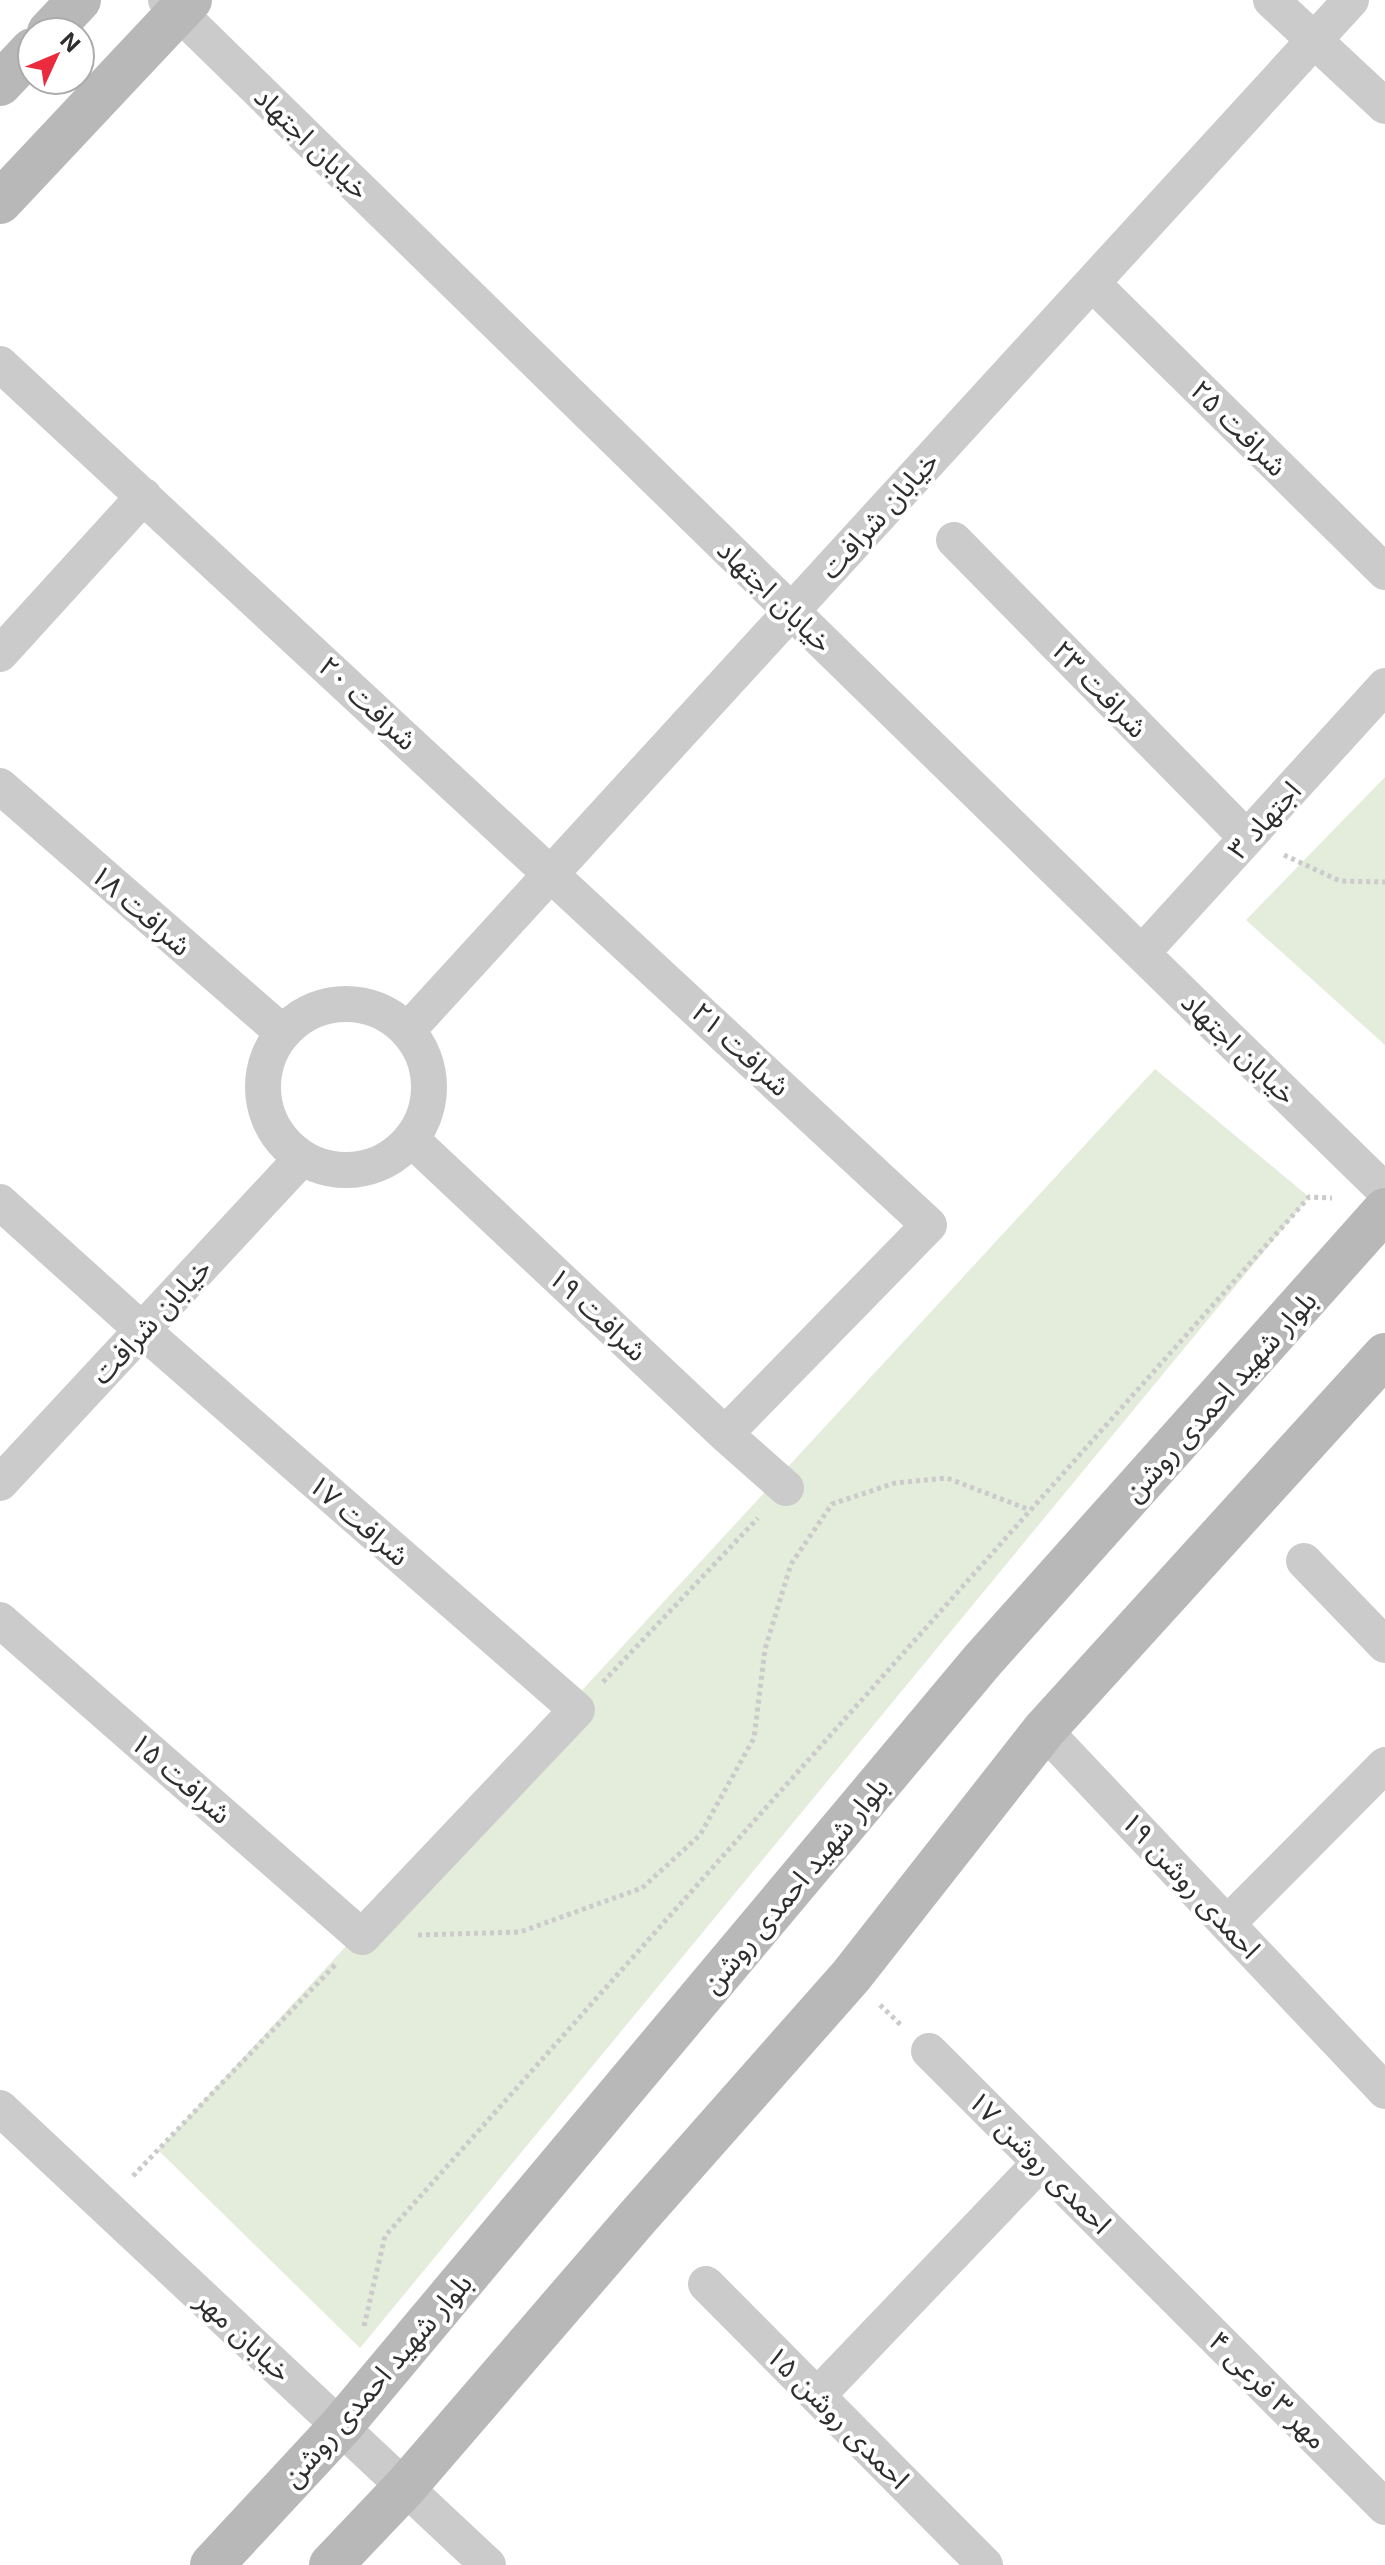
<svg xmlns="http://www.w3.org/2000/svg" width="1385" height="2565" font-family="Inter,'Noto Sans Arabic',sans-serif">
	<rect width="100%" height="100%" fill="#fff"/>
	<path fill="#e4ecdb" d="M 1385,777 L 1385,1045 L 1246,920 Z
		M 1155,1069 L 1309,1197 L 360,2348 L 158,2150 Z"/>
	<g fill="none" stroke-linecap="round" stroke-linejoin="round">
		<path stroke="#cbcbcb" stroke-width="5" stroke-dasharray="4 4" stroke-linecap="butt" d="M 1284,855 L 1340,881 L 1385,882
			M 603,1682 L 758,1518
			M 418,1935 L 520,1932 L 642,1888 L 700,1835 L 754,1738 L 765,1649 L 791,1564 L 832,1504 L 895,1483 L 947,1478 L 1030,1510
			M 880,2005 L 902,2026
			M 133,2176 L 336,1964
			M 364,2326 L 385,2236 L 1309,1197 L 1332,1198"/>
		<path stroke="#cbcbcb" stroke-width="36" d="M 166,0 L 1385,1191
			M 1271,0 L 1385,106
			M 1092,283 L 1385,572
			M 0,364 L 929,1225 L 725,1434
			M 954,540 L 1247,838
			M 0,654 L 144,496
			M 0,786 L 283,1033
			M 1142,953 L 1385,686
			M263 1087a83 83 0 1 1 166 0a83 83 0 1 1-166 0Z
			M 407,1031 L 1351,0
			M 411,1139 L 725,1434 L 786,1488
			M 0,1202 L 142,1330 L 577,1710 L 362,1937 L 0,1620
			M 0,1483 L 302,1158
			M 1304,1561 L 1385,1645
			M 1044,1730 L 1385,2091
			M 1228,1923 L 1385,1765
			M 929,2051 L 1385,2507
			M 0,2108 L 488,2565
			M 706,2284 L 985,2565
			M 817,2396 L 1040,2163"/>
		<path stroke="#b8b8b8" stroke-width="44" d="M 49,32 L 79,0
			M 0,84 L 32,50
			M 0,202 L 190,0
			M 212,2565 L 341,2426 L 982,1661 L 1385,1210
			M 331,2565 L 406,2486 L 637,2218 L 851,1976 L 1044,1730 L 1385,1355"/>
	</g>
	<g text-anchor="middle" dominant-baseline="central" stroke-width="8" stroke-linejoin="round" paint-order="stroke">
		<g font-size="28" fill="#2e2e2e" stroke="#fff">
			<text transform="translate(312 143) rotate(44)">خیابان اجتهاد</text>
			<text transform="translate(1239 428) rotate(45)">شرافت ۲۵</text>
			<text transform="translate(879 515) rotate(-48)">خیابان شرافت</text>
			<text transform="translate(775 596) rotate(44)">خیابان اجتهاد</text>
			<text transform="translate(1100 689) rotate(46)">شرافت ۲۳</text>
			<text transform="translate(368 703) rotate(43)">شرافت ۲۰</text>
			<text transform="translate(1264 820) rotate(-48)">اجتهاد ۳</text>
			<text transform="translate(141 910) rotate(41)">شرافت ۱۸</text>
			<text transform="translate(1239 1048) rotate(44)">خیابان اجتهاد</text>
			<text transform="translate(741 1049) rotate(43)">شرافت ۲۱</text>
			<text transform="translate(598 1314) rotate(43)">شرافت ۱۹</text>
			<text transform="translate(151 1321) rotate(-47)">خیابان شرافت</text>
			<text transform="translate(1220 1396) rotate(-48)">بلوار شهید احمدی روشن</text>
			<text transform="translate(359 1520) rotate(41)">شرافت ۱۷</text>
			<text transform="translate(181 1778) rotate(41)">شرافت ۱۵</text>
			<text transform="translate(795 1885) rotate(-50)">بلوار شهید احمدی روشن</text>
			<text transform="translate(1191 1885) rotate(47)">احمدی روشن ۱۹</text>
			<text transform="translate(1040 2162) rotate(45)">احمدی روشن ۱۷</text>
			<text transform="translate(244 2336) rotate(43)">خیابان مهر</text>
			<text transform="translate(377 2380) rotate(-49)">بلوار شهید احمدی روشن</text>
			<text transform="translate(1268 2390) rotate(45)">مهر ۳ فرعی ۴</text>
			<text transform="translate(838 2417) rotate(45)">احمدی روشن ۱۵</text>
		</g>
	</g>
	<g transform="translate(56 56) rotate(46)"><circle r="38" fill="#ffffff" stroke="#ababab" stroke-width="2"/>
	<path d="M0-6L14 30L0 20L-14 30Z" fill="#e92b3d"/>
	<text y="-12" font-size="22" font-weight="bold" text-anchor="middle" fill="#2e2e2e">N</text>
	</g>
</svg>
